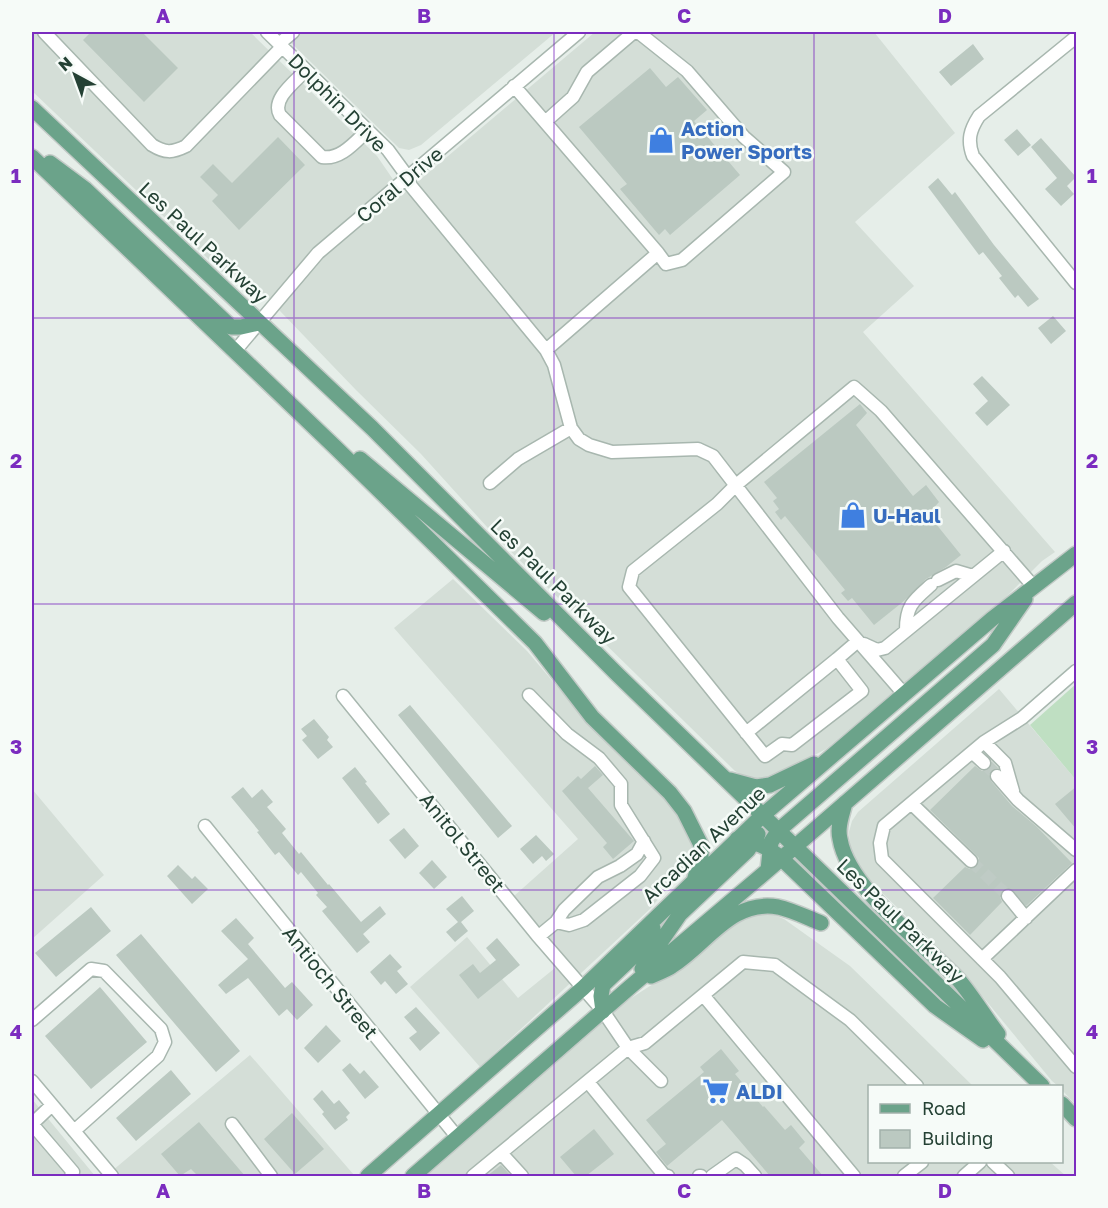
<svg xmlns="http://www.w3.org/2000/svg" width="1108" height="1208" font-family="'Golos Text',sans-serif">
	<rect width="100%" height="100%" fill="#e6eee9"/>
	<path fill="#d4ded7" d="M 32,32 L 250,32 L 377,156 L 403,194 L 595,32 L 874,32 L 955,133 L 855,222 L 914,286 L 863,332 L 1055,552 L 1042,561 L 1006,597 L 826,749 L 769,779 L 752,779 L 744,776 L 735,771 L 497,538 L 421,454 L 356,390 L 255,285 L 237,282 L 221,271 L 32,91 Z
		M 280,32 L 556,32 L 421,145 L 409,150 L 399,148 Z
		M 453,579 L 527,651 L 566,697 L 667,798 L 695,839 L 693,857 L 650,909 L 480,1067 L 410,987 L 467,937 L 518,998 L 555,968 L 565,958 L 514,896 L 578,839 L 394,628 Z
		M 999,689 L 1076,780 L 1076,1105 L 1062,1090 L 1062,1086 L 1058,1086 L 1052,1081 L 960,969 L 866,877 L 850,850 L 849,832 L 852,821 L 858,812 Z
		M 32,789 L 104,875 L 32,939 Z
		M 770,913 L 784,919 L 850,966 L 973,1086 L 870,1086 L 870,1162 L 1050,1162 L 1066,1176 L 425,1176 L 625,1002 L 675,970 L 730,923 L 756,914 Z
		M 250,1055 L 354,1175 L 351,1176 L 106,1176 Z
		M 32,1099 L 95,1176 L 32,1176 Z"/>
	<path fill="#bfdfc2" d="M 1076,684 L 1076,780 L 1030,725 Z"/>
	<path fill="#bbc9c1" d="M 91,32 L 142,32 L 178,68 L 144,102 L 83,40 Z
		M 973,44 L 984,59 L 951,86 L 939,72 Z
		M 650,68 L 666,87 L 678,77 L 707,110 L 694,121 L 740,175 L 670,235 L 665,229 L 659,235 L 620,189 L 627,184 L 579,127 Z
		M 1017,129 L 1031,145 L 1018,156 L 1004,140 Z
		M 278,137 L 305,165 L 239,230 L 212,201 L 218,195 L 200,177 L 213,164 L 232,183 Z
		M 1041,138 L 1076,177 L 1067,186 L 1074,194 L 1061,206 L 1045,189 L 1057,178 L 1031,147 Z
		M 938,178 L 952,195 L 955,192 L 994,245 L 1039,299 L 1028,307 L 1018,295 L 1015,298 L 999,278 L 1002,276 L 983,252 L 979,255 L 928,187 Z
		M 1053,316 L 1066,331 L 1051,344 L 1038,328 Z
		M 982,376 L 1010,405 L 987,426 L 975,413 L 988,401 L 973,384 Z
		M 860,404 L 867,413 L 856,425 L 913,496 L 926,485 L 939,502 L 928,514 L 961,555 L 946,567 L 926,579 L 904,601 L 874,625 L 852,598 L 848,601 L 841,593 L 845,590 L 785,516 L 781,520 L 775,512 L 779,509 L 773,501 L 777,498 L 764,482 Z
		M 410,705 L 512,826 L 498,838 L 398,715 Z
		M 314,719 L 329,737 L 327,740 L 333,747 L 318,759 L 302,740 L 307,736 L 301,729 Z
		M 992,762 L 998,768 L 992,769 L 989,773 L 991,781 L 1012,806 L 1037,827 L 1072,863 L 1026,906 L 1011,889 L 1003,889 L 1000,897 L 1002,902 L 970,935 L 933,898 L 965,867 L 970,869 L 976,867 L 979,858 L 930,810 L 975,766 L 982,771 L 986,771 L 990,768 Z
		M 595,766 L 603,775 L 588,788 L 634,841 L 613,859 L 603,847 L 607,843 L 562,791 L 578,776 L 581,779 Z
		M 355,767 L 367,782 L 365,783 L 390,814 L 378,824 L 342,778 Z
		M 1077,786 L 1077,830 L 1055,804 Z
		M 243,787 L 252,798 L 262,789 L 273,802 L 267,807 L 286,829 L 282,833 L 299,854 L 301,852 L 328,885 L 329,884 L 361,922 L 380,906 L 386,914 L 363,934 L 370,942 L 357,953 L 322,911 L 327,907 L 316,895 L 318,893 L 301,872 L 298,875 L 279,852 L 275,855 L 257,832 L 259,831 L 231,797 Z
		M 404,828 L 419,846 L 405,859 L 389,840 Z
		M 536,835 L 554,854 L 546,861 L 542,856 L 533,864 L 520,849 Z
		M 432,860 L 447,877 L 434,889 L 419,873 Z
		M 178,865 L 192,879 L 195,876 L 208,889 L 192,904 L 167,876 Z
		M 462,896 L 474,911 L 461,922 L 468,931 L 455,942 L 446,932 L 458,922 L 446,909 Z
		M 91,907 L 111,931 L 56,977 L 35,953 Z
		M 236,918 L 254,938 L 248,944 L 285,988 L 292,982 L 313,1005 L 297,1020 L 287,1009 L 279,1016 L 248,978 L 226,994 L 218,985 L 248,959 L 221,931 Z
		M 141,934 L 240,1051 L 216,1072 L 116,955 Z
		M 497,938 L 520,965 L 478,999 L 459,975 L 473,964 L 480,973 L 496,960 L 486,948 Z
		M 390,954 L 402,967 L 397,971 L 408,984 L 396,994 L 385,981 L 381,985 L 370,972 Z
		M 100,987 L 147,1042 L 91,1089 L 45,1036 Z
		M 416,1007 L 440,1033 L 420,1051 L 409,1038 L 417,1032 L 404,1017 Z
		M 326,1025 L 341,1041 L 318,1063 L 304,1048 Z
		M 721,1049 L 739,1071 L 735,1074 L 763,1107 L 764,1106 L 785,1130 L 791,1125 L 805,1142 L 799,1148 L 823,1176 L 770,1176 L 722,1120 L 667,1166 L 656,1152 L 666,1144 L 646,1120 L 704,1072 L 700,1067 Z
		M 350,1063 L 360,1074 L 364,1070 L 379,1087 L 365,1099 L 342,1070 Z
		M 171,1070 L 191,1094 L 136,1141 L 116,1118 Z
		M 322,1090 L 334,1104 L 339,1100 L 350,1113 L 346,1117 L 348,1120 L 335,1130 L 322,1114 L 324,1112 L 313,1099 Z
		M 292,1113 L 324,1149 L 295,1174 L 264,1139 Z
		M 199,1122 L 245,1176 L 198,1176 L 191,1169 L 180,1176 L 161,1154 Z
		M 594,1129 L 614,1154 L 586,1176 L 576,1176 L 560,1157 Z
		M 501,1165 L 511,1176 L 487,1176 Z"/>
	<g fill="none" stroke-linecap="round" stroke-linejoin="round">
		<path stroke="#bfcbc5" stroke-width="12" stroke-dasharray="12 6" stroke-linecap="butt" d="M 984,763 L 997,776
			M 971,861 L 1008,896"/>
		<defs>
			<path id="minor" d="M 44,32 L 152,145 C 165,153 172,153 186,146 L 282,47
				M 267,32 L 388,150 L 407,176 L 411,186 L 546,350 L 554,365 L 571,428 L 579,439 L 589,445 L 612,452 L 698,449 L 713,456 L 838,618 L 904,694
				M 638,32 L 687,71 L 744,137 L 784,172 L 682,260 L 666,264 L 658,253
				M 1076,37 L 979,116 C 970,130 967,140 973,156 L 1076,283
				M 279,44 L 293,32
				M 306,70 C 295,82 271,99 280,115 L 322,157 C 341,160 355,142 368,130
				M 514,86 L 658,253 L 546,350
				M 545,122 L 573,97 L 587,72 L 634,32
				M 235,351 L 318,253 L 579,32
				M 490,483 L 518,459 L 571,428
				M 938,580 L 956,571 L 973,576
				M 906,630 C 906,605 914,600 931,585
				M 858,641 L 837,659 L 862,691 L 792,745 L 782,744 L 765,756 L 629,587 L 633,571 L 717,504 L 736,485 L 854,387 L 881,411 L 1034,587
				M 864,644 L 877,650 L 885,648 L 1004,551
				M 1076,671 L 1022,718 L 984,742 L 884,826 L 880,843 L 882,859 L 1000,977 L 1076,1067
				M 529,695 L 567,734 L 599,758 L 621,784 L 621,805 L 654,858 L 640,876 L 584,920 L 569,925 L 556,922
				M 343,696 L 537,935 L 603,1011 L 628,1048 L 661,1081
				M 746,733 L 837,659
				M 984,742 L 1005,763 L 1013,791
				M 972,752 L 984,763
				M 997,776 L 1018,800 L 1076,850
				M 912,804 L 971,861
				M 205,826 L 458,1138
				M 1008,896 L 1026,918
				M 539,936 L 556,922 L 564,910 L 598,877 L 620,866 L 637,854 L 644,841
				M 982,959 L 1076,870
				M 703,995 L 854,1176
				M 32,1020 L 91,969 L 104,971 L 161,1029 L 165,1042 L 158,1056 L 74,1131
				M 32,1081 L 112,1176
				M 588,1082 L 664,1175 L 668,1176
				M 52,1105 L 32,1124 L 73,1172 L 71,1176
				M 232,1124 L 271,1176
				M 501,1153 L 522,1176
				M 993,1162 L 1008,1176
				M 473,1176 L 628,1048 L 645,1043 L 743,962 L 775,965 L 850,1020 L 917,1086
				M 699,1176 L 701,1176
				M 712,1176 L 736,1159 L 745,1165 L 755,1176
				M 904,1176 L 922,1162
				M 964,1176 L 980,1162"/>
			<path id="major" d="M 32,108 L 372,428 L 618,675 L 1042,1086
				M 32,157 L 335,447 L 535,643 L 592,717 L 670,793 L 684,811 L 701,845 L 701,857 L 694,881
				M 50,163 L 85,189 L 231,327 L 241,327 L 259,323
				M 360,459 L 544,613
				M 730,780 L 756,787 L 770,785 L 814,764
				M 845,803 C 842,815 837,827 840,839 C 848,888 922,942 957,978 C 972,995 984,1016 998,1034
				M 737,839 C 755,842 767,846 781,858 L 935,1006 L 983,1040
				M 768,870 L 771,842 L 779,830 L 993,645 L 1025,599
				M 642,969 L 680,914 L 748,850 L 758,834
				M 651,976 C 658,973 666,970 672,966 C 707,944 731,899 778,907 C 792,910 808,918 821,923
				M 603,1011 L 601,996 L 603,985 L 640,950 L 653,928
				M 1062,1104 L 1076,1119
				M 368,1176 L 583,988 L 763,815 L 992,619 L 1076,554
				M 413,1176 L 630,987 L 768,870 L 1076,603"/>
		</defs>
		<use href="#minor" stroke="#a8b7af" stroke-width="15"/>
		<use href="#major" stroke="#c2cac6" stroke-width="18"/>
		<use href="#minor" stroke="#fff" stroke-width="12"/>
		<use href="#major" stroke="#6ba38a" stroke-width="15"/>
	</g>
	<path fill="none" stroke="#7b2cbf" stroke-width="1.5" stroke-opacity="0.55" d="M 294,32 L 294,1176M 554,32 L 554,1176M 814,32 L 814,1176M 32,318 L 1076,318M 32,604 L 1076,604M 32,890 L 1076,890"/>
	<defs>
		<symbol id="shop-bare" viewBox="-9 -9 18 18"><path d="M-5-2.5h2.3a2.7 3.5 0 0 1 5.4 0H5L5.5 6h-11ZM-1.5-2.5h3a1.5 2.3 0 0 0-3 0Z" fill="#3f7fe0" stroke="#f6fbf8" stroke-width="2.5" paint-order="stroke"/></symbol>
		<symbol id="supermarket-bare" viewBox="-9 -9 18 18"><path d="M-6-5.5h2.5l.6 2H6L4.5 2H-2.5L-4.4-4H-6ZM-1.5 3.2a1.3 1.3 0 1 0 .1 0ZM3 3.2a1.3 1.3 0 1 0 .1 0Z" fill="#3f7fe0" stroke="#f6fbf8" stroke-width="2.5" paint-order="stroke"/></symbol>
	</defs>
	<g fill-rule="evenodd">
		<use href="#shop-bare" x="642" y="121" width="38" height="38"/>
		<use href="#shop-bare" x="834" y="496" width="38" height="38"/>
		<use href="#supermarket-bare" x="697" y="1072" width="38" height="38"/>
	</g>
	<g text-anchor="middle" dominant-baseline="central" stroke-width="5" stroke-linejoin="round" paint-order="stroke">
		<g font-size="20" fill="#244134" stroke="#f6fbf8">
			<text transform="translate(338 102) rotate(45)">Dolphin Drive</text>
			<text transform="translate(399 184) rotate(-40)">Coral Drive</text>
			<text transform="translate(204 242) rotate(43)">Les Paul Parkway</text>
			<text transform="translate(554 581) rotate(45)">Les Paul Parkway</text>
			<text transform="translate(463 842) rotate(51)">Anitol Street</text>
			<text transform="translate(703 844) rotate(-43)">Arcadian Avenue</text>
			<text transform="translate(901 920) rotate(44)">Les Paul Parkway</text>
			<text transform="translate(331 982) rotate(51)">Antioch Street</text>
		</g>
		<g font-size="20" font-weight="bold" fill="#366cbe" stroke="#f6fbf8" text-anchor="start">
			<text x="681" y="128">Action<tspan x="681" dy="23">Power Sports</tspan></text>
			<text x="873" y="515">U-Haul</text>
			<text x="736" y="1091">ALDI</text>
		</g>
	</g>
	<rect width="1108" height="1208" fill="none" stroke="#f6fbf8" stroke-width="66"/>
	<rect x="868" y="1085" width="195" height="78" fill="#f6fbf8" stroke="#a2b1aa" stroke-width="1.5"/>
	<rect x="880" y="1104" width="30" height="9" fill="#6ba38a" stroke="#a2b1aa" stroke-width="1.5"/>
	<text x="922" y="1115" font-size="18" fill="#244134">Road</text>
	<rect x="880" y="1130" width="30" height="18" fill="#bbc9c1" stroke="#a2b1aa" stroke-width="1.5"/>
	<text x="922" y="1145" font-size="18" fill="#244134">Building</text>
	<g transform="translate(75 75) rotate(319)" stroke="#f6fbf8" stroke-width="4.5" paint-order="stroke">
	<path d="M0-4.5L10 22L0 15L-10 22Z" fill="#244134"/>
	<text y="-9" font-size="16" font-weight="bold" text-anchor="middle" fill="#244134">N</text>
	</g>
	<rect x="33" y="33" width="1042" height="1142" fill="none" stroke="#7b2cbf" stroke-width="2"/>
	<g font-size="20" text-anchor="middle" font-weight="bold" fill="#7b2cbf">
		<text x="163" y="23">A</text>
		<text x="424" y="23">B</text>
		<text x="684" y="23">C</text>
		<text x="945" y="23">D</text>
		<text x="16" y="183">1</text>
		<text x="1092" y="183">1</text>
		<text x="16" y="468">2</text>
		<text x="1092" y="468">2</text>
		<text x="16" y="754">3</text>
		<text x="1092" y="754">3</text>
		<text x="16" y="1039">4</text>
		<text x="1092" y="1039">4</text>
		<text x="163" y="1198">A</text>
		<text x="424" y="1198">B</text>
		<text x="684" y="1198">C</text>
		<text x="945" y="1198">D</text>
	</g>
</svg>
